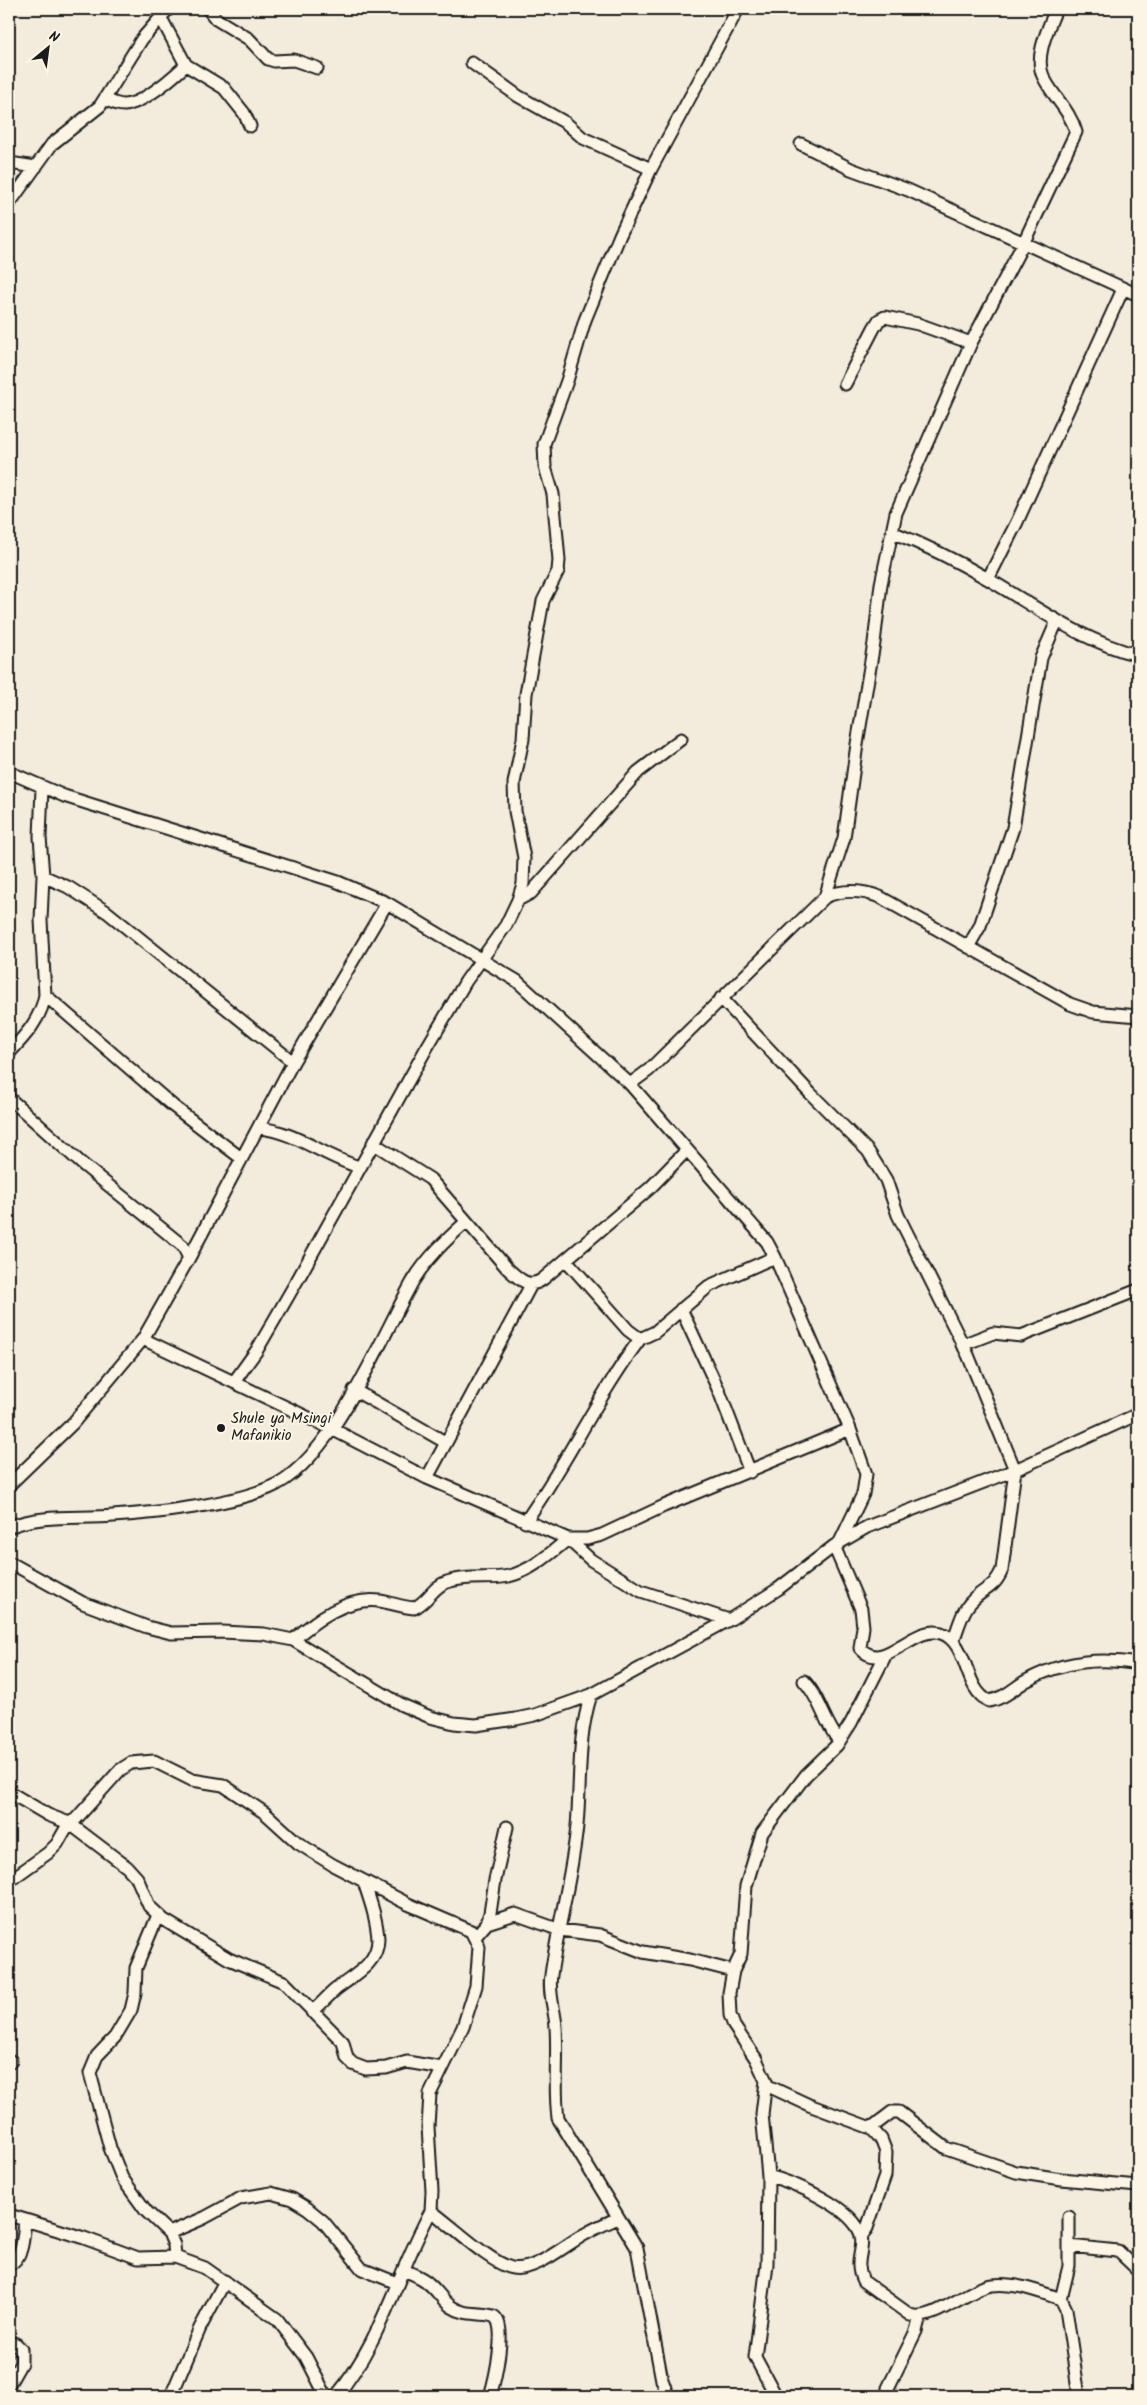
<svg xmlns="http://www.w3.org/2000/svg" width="1147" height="2405" font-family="Kalam,sans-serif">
	<rect width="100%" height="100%" fill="#f3ecdd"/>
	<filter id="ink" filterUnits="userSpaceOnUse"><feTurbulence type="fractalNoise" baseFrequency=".02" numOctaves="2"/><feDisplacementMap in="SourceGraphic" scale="10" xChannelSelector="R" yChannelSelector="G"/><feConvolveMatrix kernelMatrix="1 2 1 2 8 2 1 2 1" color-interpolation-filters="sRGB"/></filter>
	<g filter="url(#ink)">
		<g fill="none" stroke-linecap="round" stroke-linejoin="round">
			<defs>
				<path id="minor" d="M 208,9 L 216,19 L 249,39 L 268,59 L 274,61 L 294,60 L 317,68
					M 161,18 L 186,65 L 224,88 L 244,113 L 250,126
					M 472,63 L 518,96 L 566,123 L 583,138 L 651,169
					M 105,99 C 111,102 117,105 124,105 C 143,104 172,78 186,65
					M 801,144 L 851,169 L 908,190 L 1138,295
					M 9,163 L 36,167
					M 9,204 L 52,144 L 100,106 L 142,39 L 168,9
					M 845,384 L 874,328 L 879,320 L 885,317 L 918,324 L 971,343
					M 892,532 C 925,545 957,561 988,579 C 1036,607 1083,642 1138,655
					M 988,579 L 1017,522 L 1123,289
					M 9,772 L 64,796 L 338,882 L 387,903 L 517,981 L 630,1084 L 767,1242 L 775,1257 L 850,1429 L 866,1474 L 863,1494 L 839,1544
					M 43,876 L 68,887 L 107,912 L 293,1062
					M 825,897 L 844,838 L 857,744 L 874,643 L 881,584 L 896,513 L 971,343 L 1023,244 L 1076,132 C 1070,110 1052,96 1043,76 C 1034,56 1049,27 1056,9
					M 518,900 L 531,893 L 638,772 L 681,739
					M 968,947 L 980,926 L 1013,828 L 1041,658 L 1057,621
					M 45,995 L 173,1106 L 241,1158
					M 721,998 L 810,1093 L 868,1151 L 886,1180 L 898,1215 L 968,1355 L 1015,1470 L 1002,1570 C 994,1589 984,1588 972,1601 C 962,1610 958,1629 953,1641
					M 9,1053 C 25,1036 41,1019 45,995 L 41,920 L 43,876 L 40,837 L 42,788
					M 630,1084 L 649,1070 L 825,897 C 844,889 861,890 880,897 L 1070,1004 L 1093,1012 L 1138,1016
					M 9,1098 L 81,1163 L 183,1246 L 189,1258
					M 258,1128 C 295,1131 323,1156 359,1167
					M 373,1143 L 430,1179 L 507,1268 C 518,1278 529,1290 543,1279 L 650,1188 L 687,1150
					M 566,1260 L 628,1330 L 640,1339 L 655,1332 L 709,1286 L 775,1257
					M 681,1309 L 719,1391 L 750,1472
					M 143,1339 L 332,1429 L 427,1478 L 568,1539 L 587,1539 L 602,1535 L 664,1506 L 850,1429
					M 962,1345 L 993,1333 L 1021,1336 L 1138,1290
					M 234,1382 L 257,1350 L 298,1279 L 426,1049 L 466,981 L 506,925 L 518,900 L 523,884 L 524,858 L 515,811 L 514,783 L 523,739 L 526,694 L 543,601 L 558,571 L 559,560 L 553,494 L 545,467 L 544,444 L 567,381 L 585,320 L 620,235 L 651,169 L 738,9
					M 354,1390 L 445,1442
					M 427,1478 L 531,1285
					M 9,1485 L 73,1423 L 143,1339 L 189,1258 L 293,1062 L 387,903
					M 525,1522 C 567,1463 597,1397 640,1339
					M 9,1527 C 41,1514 79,1519 113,1516 C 158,1513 228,1505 269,1488 C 332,1462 380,1339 413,1281 C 427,1258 446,1240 466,1222
					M 834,1546 L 861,1609 L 863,1627 L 860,1648 C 884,1675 912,1624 941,1633 C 969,1642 963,1689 989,1701 C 1004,1699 1014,1688 1026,1681 C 1062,1661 1098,1657 1138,1664
					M 9,1562 L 83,1603 L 147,1627 L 171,1633 L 222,1632 L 264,1634 L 293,1640 L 402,1705 L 430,1717 L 454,1723 L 476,1725 L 516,1719 L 535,1715 L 591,1695
					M 293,1640 C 317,1619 346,1597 380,1601 C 392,1603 402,1607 414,1608 C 428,1602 433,1586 447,1582 C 467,1575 489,1580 509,1576 C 531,1571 551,1553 568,1539 L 591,1560 L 641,1591 L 729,1620
					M 804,1681 C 819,1696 824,1722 839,1741
					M 9,1792 L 48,1815 L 69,1823 L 127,1867 L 137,1878 L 149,1906 L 164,1920 L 229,1959 L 284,1982 L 343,2042 L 347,2058 L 353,2064 L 366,2069 L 386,2068 L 407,2062 L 442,2068
					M 9,1881 L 48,1853 L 57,1844 L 69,1823 L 76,1819 L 120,1770 L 131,1763 L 154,1761 L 192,1780 L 223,1785 L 265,1813 L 298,1843 L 333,1865 L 408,1904 L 471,1931 L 479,1947 L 476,1986 L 463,2027 L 430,2094 L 428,2127 L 432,2191 L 431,2211 C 398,2271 381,2343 336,2396
					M 158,1915 L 136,1968 L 135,1993 L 131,2010 L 115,2037 L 97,2056 L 90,2073 L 110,2148 L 122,2178 L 146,2211 L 169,2233 L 174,2245 L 175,2257
					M 487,1923 L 515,1914 L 560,1930 L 600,1935 L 643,1952 L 690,1960 L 733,1971
					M 475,1937 L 487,1923 L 490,1913 L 495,1880 L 507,1827
					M 312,2012 C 320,2005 327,1997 335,1990 C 352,1976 378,1965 378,1939 C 377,1920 370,1900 364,1882
					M 9,2063 L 11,2061
					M 766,2085 L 809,2105 L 871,2128 L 881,2139 L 886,2152 L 885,2176 L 867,2228 L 861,2237
					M 871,2128 L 892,2112 L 899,2112 L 946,2148 L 1016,2172 L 1061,2179 L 1138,2186
					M 768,2176 C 794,2182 853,2208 861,2235 C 865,2250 853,2261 863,2281 L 910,2315 C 934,2323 968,2288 992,2285 C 1015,2282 1040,2292 1061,2299 L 1066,2309 L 1079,2396
					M 431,2211 C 451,2225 490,2263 512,2268 C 535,2273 567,2243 587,2233 C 597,2227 607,2223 618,2218
					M 9,2215 L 84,2238 L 138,2258 L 175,2257 L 205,2268 L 277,2319 L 306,2357 L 326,2396
					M 169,2233 L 204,2218 L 241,2198 L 271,2193 L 292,2199 L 307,2208 L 323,2221 L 362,2269 L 397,2283
					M 1069,2246 L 1118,2251 L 1138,2270
					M 9,2265 C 24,2257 23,2236 25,2221
					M 404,2270 C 412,2274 422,2277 428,2283 C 437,2290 443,2301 452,2307 C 465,2316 479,2312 493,2316 C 509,2322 494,2383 490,2396
					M 1061,2299 L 1069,2266 L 1069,2217
					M 9,2342 L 16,2344 L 21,2349 L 21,2363 L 9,2384
					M 9,2395 L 11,2396
					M 171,2396 L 200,2328 L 225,2281
					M 668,2396 L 662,2380 L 637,2248 L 558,2118 C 554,2088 558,2058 556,2027 C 555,2010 548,1993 551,1975 C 558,1925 572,1876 577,1826 C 581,1781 577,1738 591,1695 L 729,1620 L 778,1589 L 834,1546 L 867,1527 L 1015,1470 L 1138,1414
					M 776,2396 L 755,2357 L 767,2264 L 768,2176 L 762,2114 L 766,2081 L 756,2059 L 734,2026 L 730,2015 L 729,1993 L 733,1971 L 741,1954 L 746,1886 L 762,1833 L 806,1775 L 837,1745 L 851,1723 L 885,1656
					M 889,2396 L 888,2388 L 916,2331 L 920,2316"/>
			</defs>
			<use href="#minor" stroke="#1c1c1c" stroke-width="15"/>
			<use href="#minor" stroke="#fcf5e5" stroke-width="11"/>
		</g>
	</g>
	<circle fill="#1c1c1c" stroke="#fcf5e5" stroke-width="2" cx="221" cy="1428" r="5"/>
	<g text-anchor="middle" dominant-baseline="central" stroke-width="4" stroke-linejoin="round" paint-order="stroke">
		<g font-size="15" fill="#1c1c1c" stroke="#fcf5e5" text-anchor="start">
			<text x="231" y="1419">Shule ya Msingi<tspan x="231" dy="17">Mafanikio</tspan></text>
		</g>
	</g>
	<rect width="1147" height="2405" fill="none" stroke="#fcf5e5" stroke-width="30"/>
	<rect x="15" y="15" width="1117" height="2375" fill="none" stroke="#1c1c1c" stroke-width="2" filter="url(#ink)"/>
	<g transform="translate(48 48) rotate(29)" stroke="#fcf5e5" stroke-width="4" paint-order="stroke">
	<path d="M0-4L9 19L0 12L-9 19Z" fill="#1c1c1c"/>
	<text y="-8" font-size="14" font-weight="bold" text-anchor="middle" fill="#1c1c1c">N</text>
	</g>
</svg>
